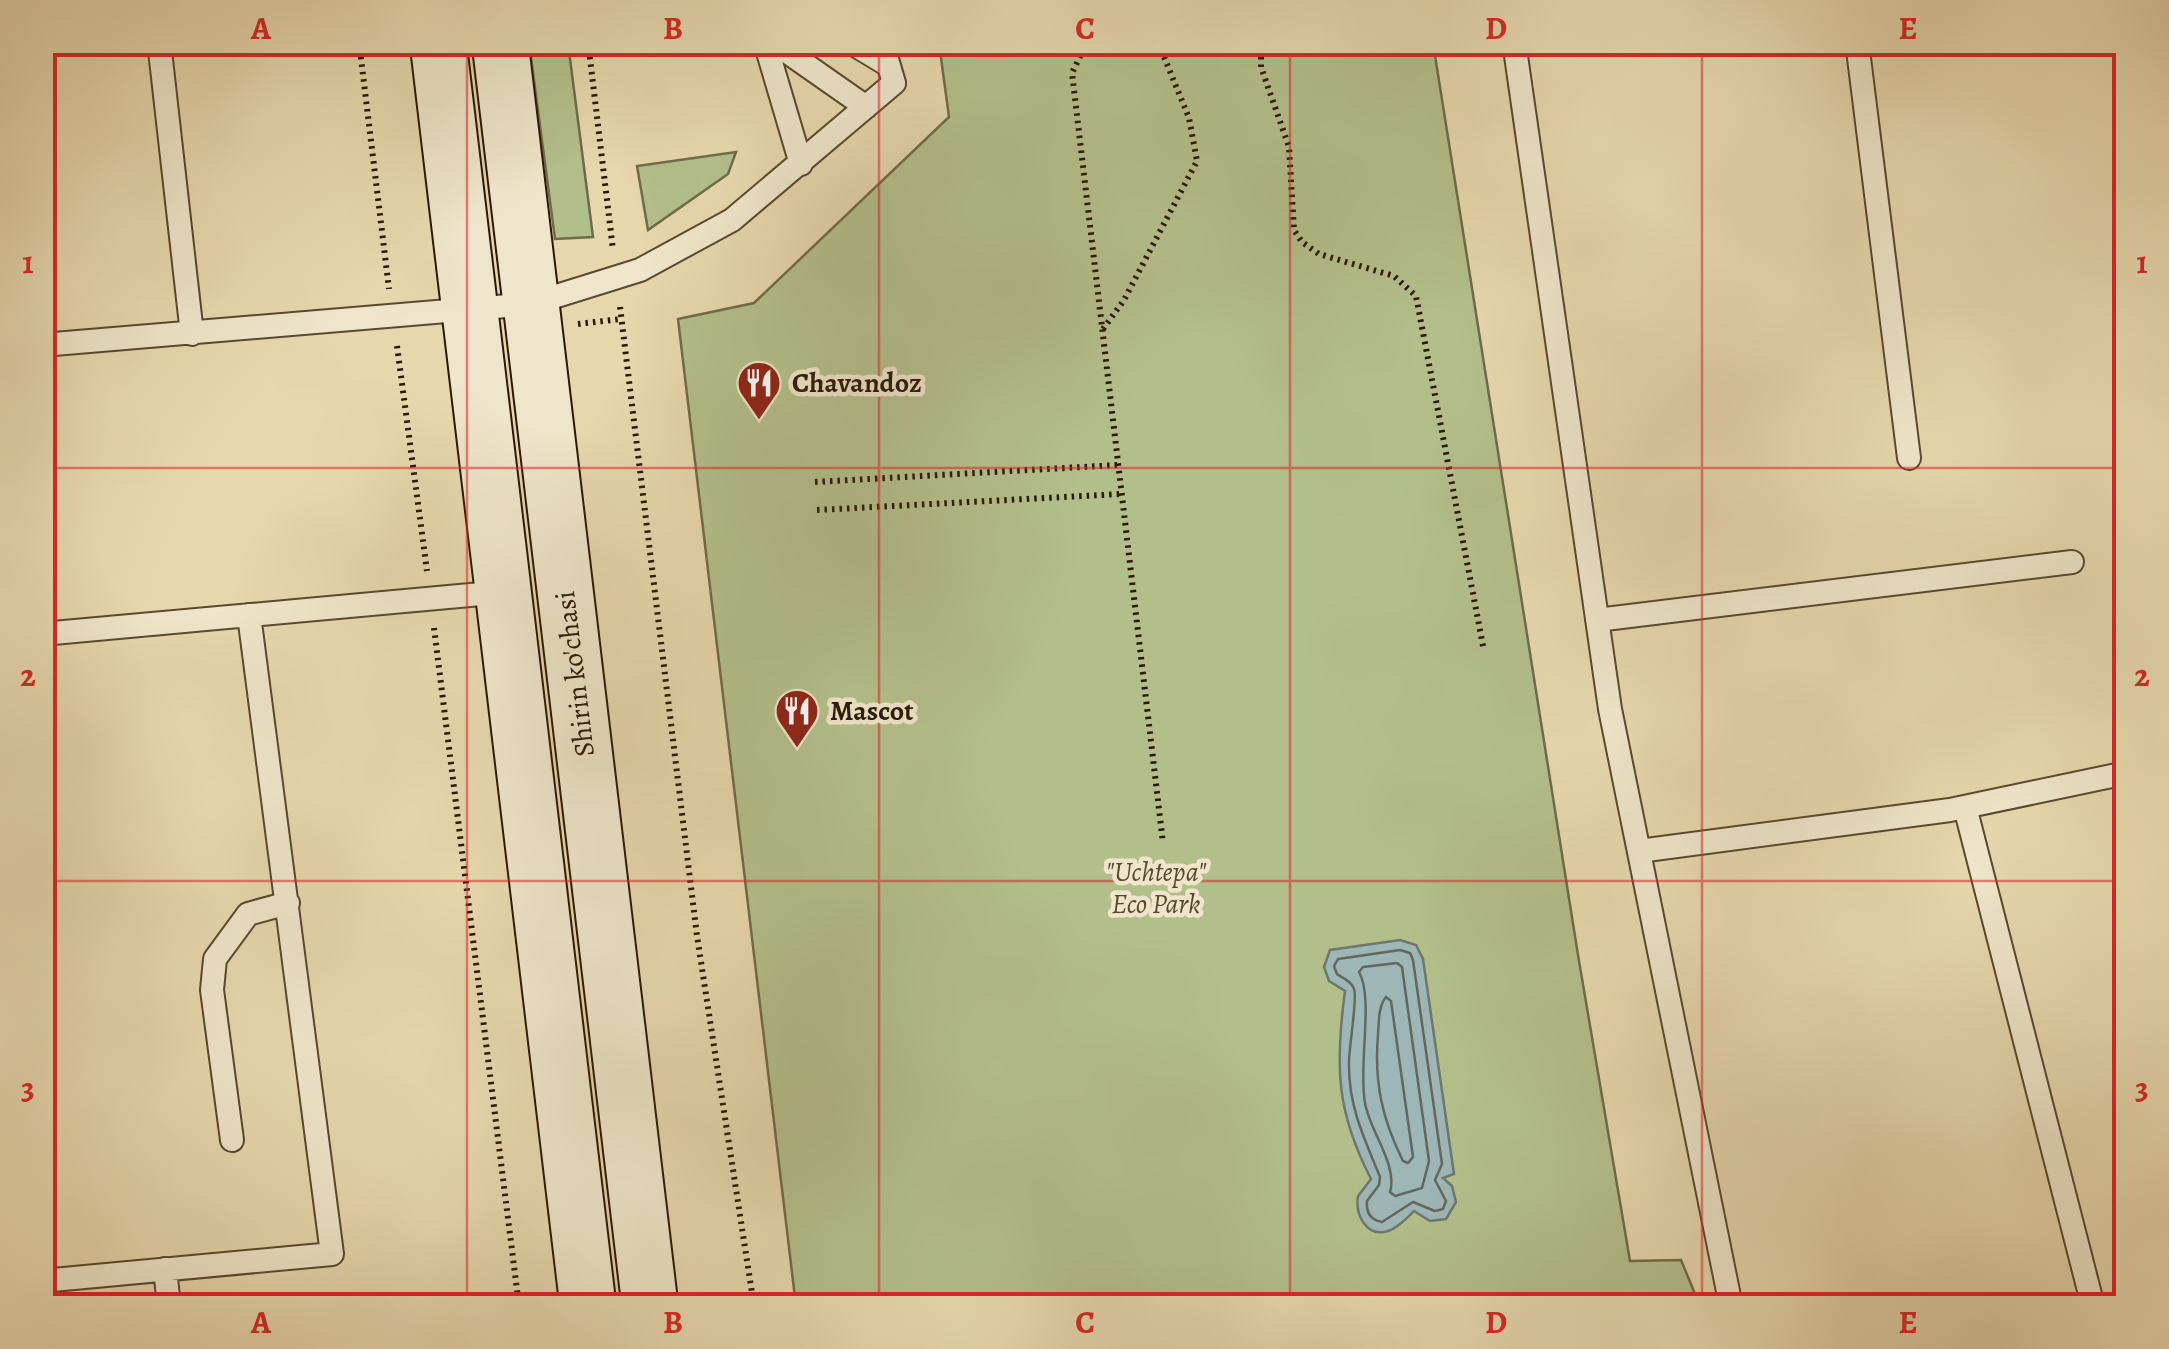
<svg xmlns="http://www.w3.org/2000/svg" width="2169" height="1349" font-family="Alegreya,serif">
	<rect width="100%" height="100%" fill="#e7d7ad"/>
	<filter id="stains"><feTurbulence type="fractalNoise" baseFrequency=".002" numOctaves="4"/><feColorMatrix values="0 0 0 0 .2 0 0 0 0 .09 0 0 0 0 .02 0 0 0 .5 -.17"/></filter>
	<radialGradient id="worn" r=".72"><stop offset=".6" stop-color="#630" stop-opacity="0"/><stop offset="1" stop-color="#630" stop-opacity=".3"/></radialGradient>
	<path fill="#b3bf8b" stroke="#6f6c48" stroke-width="2.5" d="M 529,43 L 568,43 L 593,237 L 555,239 Z
		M 939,43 L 1433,43 L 1578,955 L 1630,1261 L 1681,1260 L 1700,1306 L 796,1306 L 678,319 L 754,303 L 949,117 Z
		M 736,152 L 728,174 L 648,230 L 637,166 Z"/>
	<path fill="#9db6b6" stroke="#6f776f" stroke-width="2.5" d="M 1400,940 L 1416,945 L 1423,959 L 1454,1174 L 1443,1178 L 1452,1186 L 1456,1202 L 1446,1219 L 1430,1221 L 1414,1211 C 1407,1218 1398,1228 1388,1231 C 1366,1238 1355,1214 1358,1196 L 1371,1179 C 1336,1111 1335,1066 1345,991 L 1329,981 L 1324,967 L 1330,950 Z"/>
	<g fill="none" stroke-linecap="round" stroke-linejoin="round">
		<path stroke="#64675e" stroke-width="2.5" d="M 1400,950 L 1410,953 L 1413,960 L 1442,1164 L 1435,1180 L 1446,1201 L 1443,1209 L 1435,1211 L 1413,1202 L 1382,1222 C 1370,1220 1366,1212 1367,1201 L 1379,1185 L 1380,1177 C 1365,1140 1349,1108 1349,1066 C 1348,1050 1358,999 1354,989 C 1352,981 1342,978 1337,974 L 1334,966 L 1338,959 Z
			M 1397,963 L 1402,967 L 1429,1161 L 1422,1188 L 1395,1196 L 1390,1192 C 1398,1165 1370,1132 1365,1103 C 1358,1065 1374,998 1359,972 L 1363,967 Z
			M 1386,997 L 1391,1001 L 1413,1157 L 1408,1163 L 1403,1161 C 1382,1119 1374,1082 1378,1035 C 1379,1022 1378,1007 1386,997 Z"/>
		<defs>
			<path id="lane" d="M 159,42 L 192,334
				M 765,42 L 801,164
				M 773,42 L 866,107
				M 850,42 L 888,65
				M 1514,42 L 1610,709 L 1731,1306
				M 1857,42 L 1909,458
				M 42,345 L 531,304 L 640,270 L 732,220 L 894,83 L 882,42
				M 1597,620 L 2072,562
				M 42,634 L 503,592
				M 1965,807 L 2093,1306
				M 1639,851 L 1950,810 L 2126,773
				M 232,1140 L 212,990 L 215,959 L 248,914 L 288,903
				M 165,1269 L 169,1306
				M 42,1281 L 332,1254 L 249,615"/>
			<path id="secondary" d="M 438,42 L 588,1306
				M 500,42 L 650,1306"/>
		</defs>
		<use href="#lane" stroke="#5a482f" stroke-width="26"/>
		<use href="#secondary" stroke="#2b1805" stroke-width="59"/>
		<path stroke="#2b1805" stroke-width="6" stroke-dasharray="2.5 5" stroke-linecap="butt" d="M 359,42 L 389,289
			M 588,42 L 613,250
			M 1087,42 L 1072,73 L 1163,843
			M 1261,42 L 1261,67 L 1289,147 L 1294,230 L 1302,242 L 1319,254 L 1394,276 L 1416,296 L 1484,651
			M 620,307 L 697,936 L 754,1306
			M 578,324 L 621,319
			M 1103,329 L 1124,300 L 1197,161 L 1189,118 L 1158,42
			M 397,346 L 427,571
			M 815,482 L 1118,465
			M 817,510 L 1121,494
			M 434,628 L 519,1306"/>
		<use href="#lane" stroke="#efe5ca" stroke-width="22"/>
		<use href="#secondary" stroke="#efe5ca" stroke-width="55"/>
	</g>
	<path fill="none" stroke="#d62828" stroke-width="2.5" stroke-opacity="0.55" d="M 467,42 L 467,1306M 879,42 L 879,1306M 1290,42 L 1290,1306M 1702,42 L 1702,1306M 42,468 L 2126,468M 42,881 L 2126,881"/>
	<defs>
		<symbol id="restaurant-pin" viewBox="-11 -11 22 30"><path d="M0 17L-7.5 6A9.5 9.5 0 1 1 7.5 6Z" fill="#8f2418" stroke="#efe5ca"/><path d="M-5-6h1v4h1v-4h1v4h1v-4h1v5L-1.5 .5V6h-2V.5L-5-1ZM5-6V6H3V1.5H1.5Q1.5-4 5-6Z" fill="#fff"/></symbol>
	</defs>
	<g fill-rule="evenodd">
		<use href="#restaurant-pin" x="734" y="358" width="50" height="68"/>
		<use href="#restaurant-pin" x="772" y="686" width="50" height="68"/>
	</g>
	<g text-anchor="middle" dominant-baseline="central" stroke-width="9" stroke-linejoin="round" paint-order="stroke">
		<g font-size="28" font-weight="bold" fill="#2b1805" stroke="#efe5ca" text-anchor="start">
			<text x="792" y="383">Chavandoz</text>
			<text x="830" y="711">Mascot</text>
		</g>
		<g font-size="28" fill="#2b1805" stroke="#efe5ca">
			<text transform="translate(575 674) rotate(-97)">Shirin ko'chasi</text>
		</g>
		<g font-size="28" font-style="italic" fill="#544a2d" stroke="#efe5ca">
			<text x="1156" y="872">"Uchtepa"<tspan x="1156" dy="32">Eco Park</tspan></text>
		</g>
	</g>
	<rect width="2169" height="1349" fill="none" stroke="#e7d7ad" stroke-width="110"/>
	<rect x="55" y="55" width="2059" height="1239" fill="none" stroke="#d62828" stroke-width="4"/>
	<g font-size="32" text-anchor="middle" font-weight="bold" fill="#d62828">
		<text x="261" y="39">A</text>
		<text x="673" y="39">B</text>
		<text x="1085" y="39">C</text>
		<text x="1496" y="39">D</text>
		<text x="1908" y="39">E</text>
		<text x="28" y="273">1</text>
		<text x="2142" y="273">1</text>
		<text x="28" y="686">2</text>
		<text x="2142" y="686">2</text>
		<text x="28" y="1099">3</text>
		<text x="2142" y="1099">3</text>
		<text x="261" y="1333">A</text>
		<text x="673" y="1333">B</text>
		<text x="1085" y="1333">C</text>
		<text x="1496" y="1333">D</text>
		<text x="1908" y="1333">E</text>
	</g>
	<rect width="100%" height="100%" filter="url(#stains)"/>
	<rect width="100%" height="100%" fill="url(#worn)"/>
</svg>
